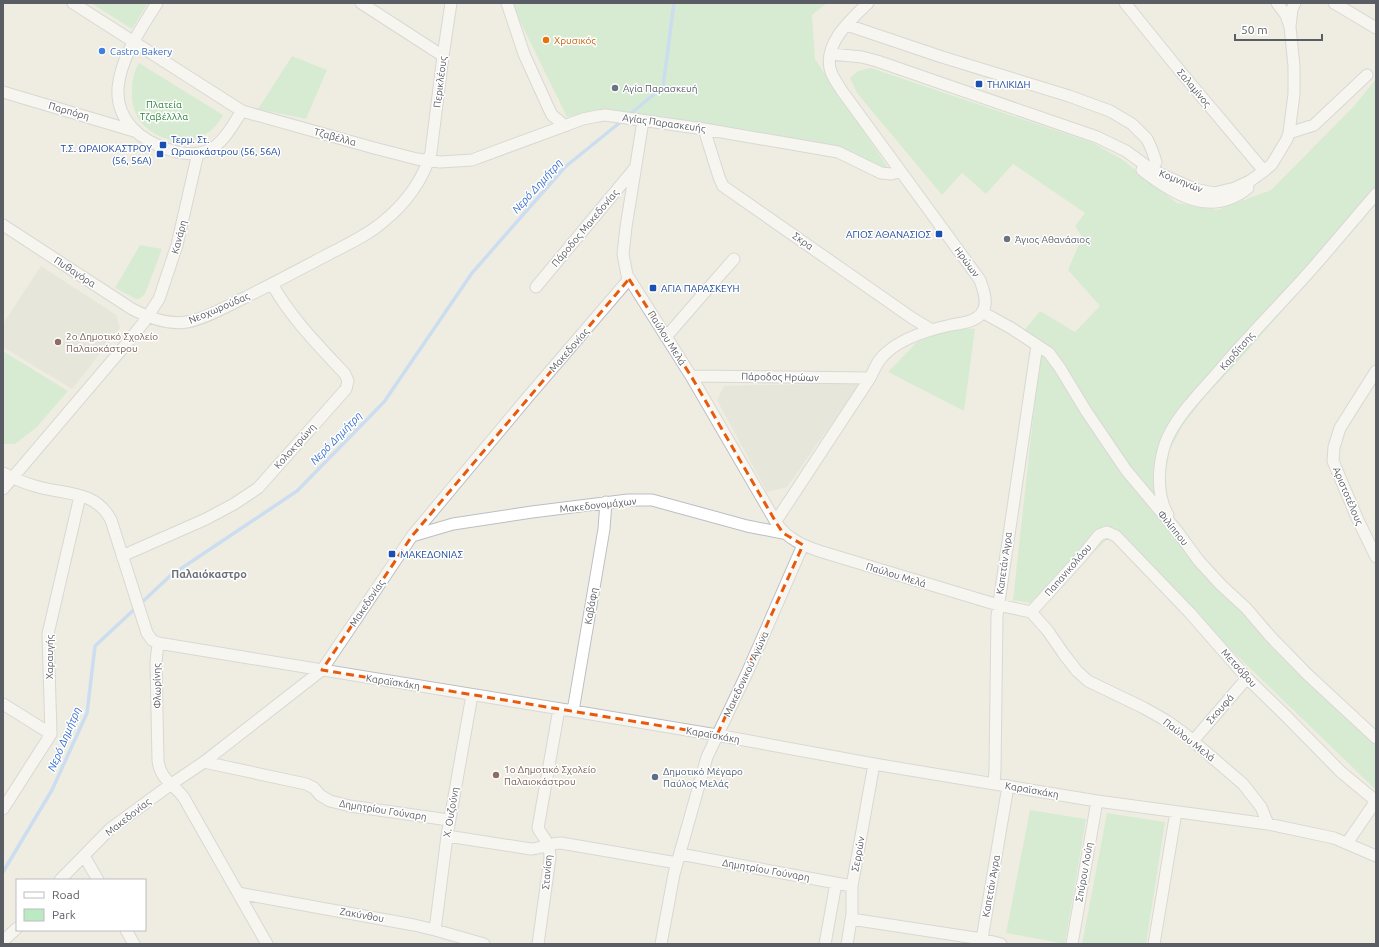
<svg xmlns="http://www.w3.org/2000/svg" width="1379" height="947" font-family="Ubuntu,sans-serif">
	<rect width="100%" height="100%" fill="#efede1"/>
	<path fill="#deddd0" d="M 41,266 L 116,315 L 120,328 L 72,389 L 3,347 L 3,324 Z
		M 860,383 L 787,487 L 767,492 L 717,400 L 724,386 Z"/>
	<path fill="#bbe9c1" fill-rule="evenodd" d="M 91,3 L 148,3 L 132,29 Z
		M 511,3 L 827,3 L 812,15 L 815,59 L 889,169 L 858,157 L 833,145 L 592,111 L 567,117 Z
		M 292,56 L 327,70 L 306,119 L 258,109 Z
		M 139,63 L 223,115 C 200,161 127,141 132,90 C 132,80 134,71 139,63 Z
		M 871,68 L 1093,143 L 1123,160 L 1177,203 L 1217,210 L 1271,190 L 1355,105 L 1376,79 L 1376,204 L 1234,366 L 1205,396 L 1183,425 L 1169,451 L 1165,480 L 1169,514 L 1173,536 L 1376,738 L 1376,790 L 1199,619 L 1117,529 L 1041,605 L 1013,600 L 1040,355 L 1022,333 L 1040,311 L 1075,332 L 1100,306 L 1068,270 L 1082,237 L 1075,226 L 1085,213 L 1013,164 L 986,194 L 962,173 L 942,195 L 857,93 L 850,78 L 858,71 ZM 1068,373 L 1086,400 L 1147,502 L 1159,517 C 1122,474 1096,422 1068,373 Z
		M 140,245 L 162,249 L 145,294 L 139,299 L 136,299 L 115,288 Z
		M 965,328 L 975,329 L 964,411 L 888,372 L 917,342 L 945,331 Z
		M 3,351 L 68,391 L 37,427 L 15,444 L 3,444 Z
		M 1030,810 L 1086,819 L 1065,944 L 1006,933 Z
		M 1107,813 L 1165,822 L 1146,944 L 1082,944 Z"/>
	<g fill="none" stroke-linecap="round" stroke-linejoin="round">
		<path stroke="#a1cbff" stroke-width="3.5" d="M 629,115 L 663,87 L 674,3
			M 3,872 L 52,790 L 87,713 L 95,646 L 170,576 L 297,491 L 384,402 L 472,273 L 565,167 L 623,120"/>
		<defs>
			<path id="minor" d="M 73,3 L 242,111 L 374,148 L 417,159 L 440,162 L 472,160 L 583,119 L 598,116 L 605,115 L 704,129 L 838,152 L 881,173 L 891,174 L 900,171
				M 157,3 C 141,29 121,56 118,88 C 116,121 141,141 170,150 C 183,154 197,156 209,150 C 224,143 233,124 242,111
				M 361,3 L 443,56
				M 507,3 L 524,54 L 549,109 L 552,115 L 565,126
				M 1125,3 L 1180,71 L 1264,171
				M 1334,3 L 1376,28
				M 847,25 L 942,57 L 1069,96 L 1110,111 L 1132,124 L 1147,139 L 1152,150 L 1156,162 L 1152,170 L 1148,174
				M 1290,26 L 1292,9 L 1295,3
				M 831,54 L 862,57 L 877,61 L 1097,137 L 1126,151 L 1152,170 L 1194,189 L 1214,193 L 1235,188 L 1250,181 L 1264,171 L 1272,164 L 1287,139 L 1289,133 L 1294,94 L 1294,66 L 1290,27 L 1286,15 L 1277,3
				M 3,92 L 134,131
				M 643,121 L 626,227 L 623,254 L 627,275 L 691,376 L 777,524 C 788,539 802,545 819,551 L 998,605 L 1031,612 L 1048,631 L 1063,653 L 1077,671 L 1088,681 L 1144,708 L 1167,721 L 1185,734 L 1243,784 L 1261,807 L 1268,824
				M 704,129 L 719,177 L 723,186 L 912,318 L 932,330
				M 1289,133 L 1314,125 L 1367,75
				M 1142,170 C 1174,195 1211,218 1248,188
				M 3,225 L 132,309 C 149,318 168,325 187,322 C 205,319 229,305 246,297 C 274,283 302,268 329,254 C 348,244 368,235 384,221 C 405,204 424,179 431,152 L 443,56 L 451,3
				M 536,287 L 635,168
				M 982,312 L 1011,328 L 1049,353 L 1060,368 L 1086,411 L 1126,470 L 1177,531 L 1199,561 L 1221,585 L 1246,608 L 1270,636 L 1307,674 L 1376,738
				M 666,337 L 711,285 L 734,259
				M 1376,371 L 1340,428 L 1334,447 L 1333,461 L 1358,520 L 1376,557
				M 691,376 L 870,378
				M 3,473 C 13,478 24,483 35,486 C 63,495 95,489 111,520 L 147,633 L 152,640 L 158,643 L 573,711 L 717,735 L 874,764 L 1097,801 L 1268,824 L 1334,838 L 1376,856
				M 3,489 L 122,349 L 144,322 L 159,299 L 177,245 L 198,153
				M 1168,515 C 1156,495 1158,465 1165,444 C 1174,418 1201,392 1219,371 C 1250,334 1285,300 1317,263 C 1337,240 1356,217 1376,194
				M 776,521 L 870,378 C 873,372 877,362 882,357 C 898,339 928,330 951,325 C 962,323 975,322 982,313 C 989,304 983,289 980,280 L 842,91 C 838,85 834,79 831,72 C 822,45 850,20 868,3
				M 412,536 L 453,524 L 532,512 L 628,500 L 652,500 L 747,526 L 783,533
				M 122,556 L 206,519 L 234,504 L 258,488 L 346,389 L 348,381 L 345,374 C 319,346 291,318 272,284
				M 1031,612 L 1081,557 L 1099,535 L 1107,532 L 1116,536 L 1190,613 L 1247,678 L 1286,716 L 1341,772 L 1376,801
				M 158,643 L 156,662 L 158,760 C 160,780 174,784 184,798 L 267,944
				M 3,704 L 51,734
				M 573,711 L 604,529 L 606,502
				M 1193,741 L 1247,678
				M 204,762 L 306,784 L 314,788 L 320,795 L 330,801 L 350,806 L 449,820
				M 994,783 L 995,770 L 997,616 L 1037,345
				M 3,809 L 51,734 L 48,634 L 80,496
				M 447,836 L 531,849 C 542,848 551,843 561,843 L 677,863
				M 1347,843 L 1376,801
				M 680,854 L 852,886
				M 84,856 L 98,880
				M 60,880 L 110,829 L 170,785 L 204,762 L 322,670 L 412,536 L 527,398 L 629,279
				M 238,893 L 414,925 L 435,930 L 484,944
				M 851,919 L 982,939 L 1001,944
				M 126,930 L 134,944
				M 435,930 L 447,836 L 472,695
				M 982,939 L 1008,786
				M 3,941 L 17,928
				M 538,944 L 550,858 C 550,852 549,845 545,839 C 543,835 540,833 538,828 L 559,709
				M 661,944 L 674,874 L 707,757 L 747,673 L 803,545
				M 825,944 L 836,883
				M 847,944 L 852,914 L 852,886 L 874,764
				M 1072,944 L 1097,801
				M 1154,944 L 1176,812"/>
		</defs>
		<use href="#minor" stroke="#bcbec5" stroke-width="13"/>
		<use href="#minor" stroke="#fff" stroke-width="11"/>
	</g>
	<path d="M0 0H1379V947H0ZM 629,279 L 691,376 L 777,524 L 783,533 L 803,545 L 717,735 L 322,670 L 412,536 Z" fill="#efede1" fill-opacity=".55" fill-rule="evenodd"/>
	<path fill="none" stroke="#e8590c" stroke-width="3" stroke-dasharray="8 5" stroke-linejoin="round" d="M 629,279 L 691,376 L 777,524 L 783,533 L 803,545 L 717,735 L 322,670 L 412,536 Z"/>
	<circle fill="#e8710a" stroke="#fff" stroke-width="1.5" cx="546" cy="40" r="4"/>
	<circle fill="#3f7fe0" stroke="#fff" stroke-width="1.5" cx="102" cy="51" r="4"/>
	<g fill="#1a4fb4" stroke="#fff" stroke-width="1.5">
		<rect x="975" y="80" width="8" height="8" rx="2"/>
		<rect x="159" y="141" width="8" height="8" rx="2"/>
		<rect x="156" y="150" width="8" height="8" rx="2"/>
		<rect x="935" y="230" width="8" height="8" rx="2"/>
		<rect x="649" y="284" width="8" height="8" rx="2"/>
		<rect x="388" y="550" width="8" height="8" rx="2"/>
	</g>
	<g fill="#6b7280" stroke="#fff" stroke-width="1.5">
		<circle cx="615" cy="88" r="4"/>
		<circle cx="1007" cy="239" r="4"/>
	</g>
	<g fill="#8d6e63" stroke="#fff" stroke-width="1.5">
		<circle cx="58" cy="342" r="4"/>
		<circle cx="496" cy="775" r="4"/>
	</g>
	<circle fill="#5c6f8a" stroke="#fff" stroke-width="1.5" cx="655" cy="777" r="4"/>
	<g text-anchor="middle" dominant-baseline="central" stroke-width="3" stroke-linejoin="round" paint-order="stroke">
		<g font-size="10" fill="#c56008" stroke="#fff" text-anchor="start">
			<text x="554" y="40">Χρυσικός</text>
		</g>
		<g font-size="10" fill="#366cbe" stroke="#fff" text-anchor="start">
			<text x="110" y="51">Castro Bakery</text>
		</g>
		<g font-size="10" fill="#5a5d64" stroke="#fff">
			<text transform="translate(440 82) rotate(-83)">Περικλέους</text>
			<text transform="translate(1194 88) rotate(50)">Σαλαμίνος</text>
			<text transform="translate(69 111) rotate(16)">Παρπόρη</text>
			<text transform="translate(664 123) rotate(8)">Αγίας Παρασκευής</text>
			<text transform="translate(335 137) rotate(15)">Τζαβέλλα</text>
			<text transform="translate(1181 181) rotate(22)">Κομνηνών</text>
			<text transform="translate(585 228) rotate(-50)">Πάροδος Μακεδονίας</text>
			<text transform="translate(179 237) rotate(-75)">Κανάρη</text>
			<text transform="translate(803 241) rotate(35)">Σκρα</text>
			<text transform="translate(967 262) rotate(54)">Ηρώων</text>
			<text transform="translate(75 272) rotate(33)">Πυθαγόρα</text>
			<text transform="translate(219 308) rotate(-23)">Νεοχωρούδας</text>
			<text transform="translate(667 338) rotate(58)">Παύλου Μελά</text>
			<text transform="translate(569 350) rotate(-49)">Μακεδονίας</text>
			<text transform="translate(1237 351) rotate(-49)">Καρδίτσης</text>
			<text transform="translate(780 377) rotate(1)">Πάροδος Ηρώων</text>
			<text transform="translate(295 446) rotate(-48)">Κολοκτρώνη</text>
			<text transform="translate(1348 496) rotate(67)">Αριστοτέλους</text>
			<text transform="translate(598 505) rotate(-6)">Μακεδονομάχων</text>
			<text transform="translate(1173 528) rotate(51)">Φιλίππου</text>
			<text transform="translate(1004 563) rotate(-82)">Καπετάν Άγρα</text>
			<text transform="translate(1068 570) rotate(-49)">Παπανικολάου</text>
			<text transform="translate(896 575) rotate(17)">Παύλου Μελά</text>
			<text transform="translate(367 603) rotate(-56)">Μακεδονίας</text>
			<text transform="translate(591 606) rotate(-80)">Καβάφη</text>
			<text transform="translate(49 657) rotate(-90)">Χαραυγής</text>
			<text transform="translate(1239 668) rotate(48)">Μετσόβου</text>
			<text transform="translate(746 674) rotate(-65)">Μακεδονικού Αγώνα</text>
			<text transform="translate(393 682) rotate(9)">Καραϊσκάκη</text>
			<text transform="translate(157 686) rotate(-91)">Φλωρίνης</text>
			<text transform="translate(1220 709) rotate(-49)">Σκουφά</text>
			<text transform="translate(713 735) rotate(10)">Καραϊσκάκη</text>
			<text transform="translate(1189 740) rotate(38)">Παύλου Μελά</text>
			<text transform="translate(1032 790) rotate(10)">Καραϊσκάκη</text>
			<text transform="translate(383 810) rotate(9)">Δημητρίου Γούναρη</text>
			<text transform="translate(451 812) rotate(-80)">Χ. Ουζούνη</text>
			<text transform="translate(128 817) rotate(-38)">Μακεδονίας</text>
			<text transform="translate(858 854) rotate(-80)">Σερρών</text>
			<text transform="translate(766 870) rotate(10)">Δημητρίου Γούναρη</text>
			<text transform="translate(547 872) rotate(-85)">Στανίση</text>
			<text transform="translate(1084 872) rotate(-80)">Σπύρου Λούη</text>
			<text transform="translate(991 886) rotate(-80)">Καπετάν Άγρα</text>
			<text transform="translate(362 915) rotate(10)">Ζακύνθου</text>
		</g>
		<g font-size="10" fill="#164399" stroke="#fff" text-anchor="start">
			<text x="987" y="84">ΤΗΛΙΚΙΔΗ</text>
			<text x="171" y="139">Τερμ. Στ.<tspan x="171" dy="12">Ωραιοκάστρου (56, 56Α)</tspan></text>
			<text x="152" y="148" text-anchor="end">Τ.Σ. ΩΡΑΙΟΚΑΣΤΡΟΥ<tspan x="152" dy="12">(56, 56Α)</tspan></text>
			<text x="931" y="234" text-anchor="end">ΑΓΙΟΣ ΑΘΑΝΑΣΙΟΣ</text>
			<text x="661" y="288">ΑΓΙΑ ΠΑΡΑΣΚΕΥΗ</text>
			<text x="400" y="554">ΜΑΚΕΔΟΝΙΑΣ</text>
		</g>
		<g font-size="10" fill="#5b616d" stroke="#fff" text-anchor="start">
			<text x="623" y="88">Αγία Παρασκευή</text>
			<text x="1015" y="239">Άγιος Αθανάσιος</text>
		</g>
		<g font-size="10" fill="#2b833a" stroke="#fff">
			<text x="164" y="104">Πλατεία<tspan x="164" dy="12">Τζαβέλλλα</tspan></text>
		</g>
		<g font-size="10" fill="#785e54" stroke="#fff" text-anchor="start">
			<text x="66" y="336">2ο Δημοτικό Σχολείο<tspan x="66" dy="12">Παλαιοκάστρου</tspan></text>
			<text x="504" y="769">1ο Δημοτικό Σχολείο<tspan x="504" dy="12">Παλαιοκάστρου</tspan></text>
		</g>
		<g font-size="10" fill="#4e5e75" stroke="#fff" text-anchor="start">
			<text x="663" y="771">Δημοτικό Μέγαρο<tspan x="663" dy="12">Παύλος Μελάς</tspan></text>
		</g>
		<g font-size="11" font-style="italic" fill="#376fcf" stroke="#fff">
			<text transform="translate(537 186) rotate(-48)">Νερό Δημήτρη</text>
			<text transform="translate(336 438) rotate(-46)">Νερό Δημήτρη</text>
			<text transform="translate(64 739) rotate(-67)">Νερό Δημήτρη</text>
		</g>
		<g font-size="11" font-weight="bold" fill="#6b6f76" stroke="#fff">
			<text x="209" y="574">Παλαιόκαστρο</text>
		</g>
	</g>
	<rect width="1379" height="947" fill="none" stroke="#5a5d64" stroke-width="8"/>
	<rect x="16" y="879" width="130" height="52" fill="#ffffff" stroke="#bdbec1"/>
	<rect x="24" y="892" width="20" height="6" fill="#ffffff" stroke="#bdbec1"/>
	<text x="52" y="899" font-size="12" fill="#5a5d64">Road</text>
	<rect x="24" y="909" width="20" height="12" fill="#bbe9c1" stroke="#bdbec1"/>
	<text x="52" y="919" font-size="12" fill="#5a5d64">Park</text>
	<path d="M1235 34v6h87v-6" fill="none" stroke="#5a5d64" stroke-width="2"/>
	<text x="1241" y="34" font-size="12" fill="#5a5d64" stroke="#ffffff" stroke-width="3" paint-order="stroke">50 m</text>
</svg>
